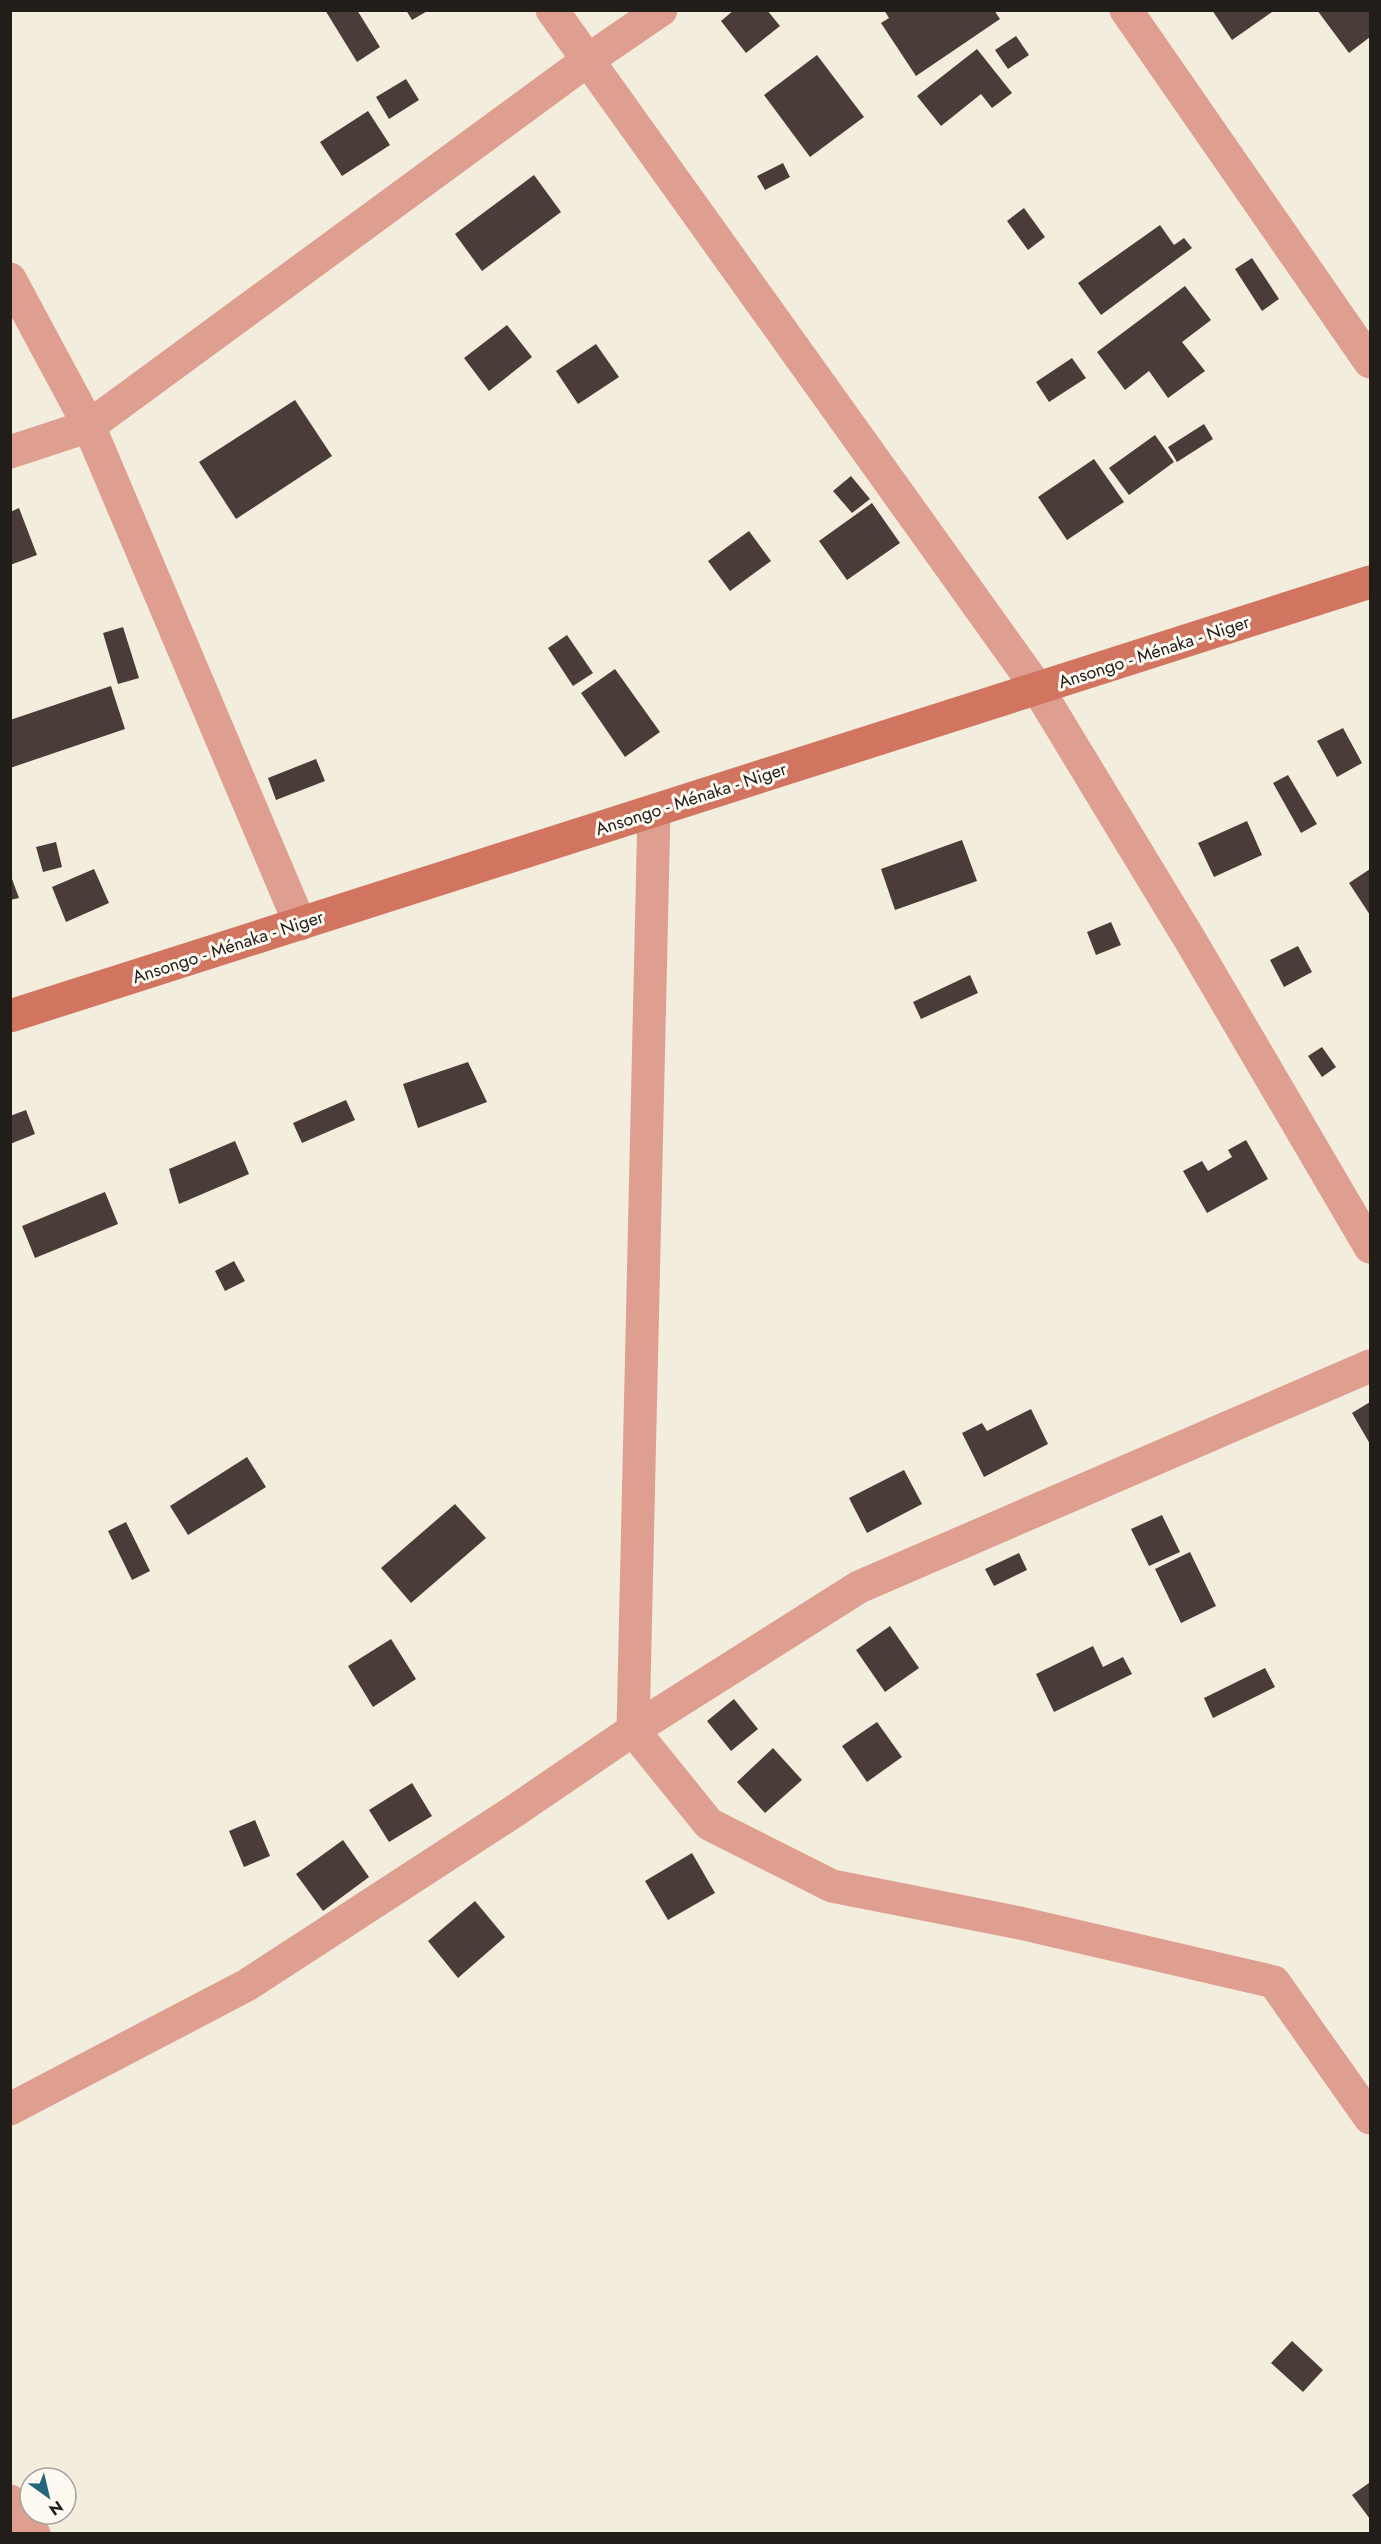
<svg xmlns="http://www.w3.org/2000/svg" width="1381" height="2544" font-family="Jost,sans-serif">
	<rect width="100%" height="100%" fill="#f3edde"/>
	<path fill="#4a3c39" d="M 325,10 L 357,10 L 380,47 L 357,62 Z
		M 406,10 L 429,10 L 412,20 Z
		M 734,10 L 767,10 L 780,26 L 746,53 L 721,21 Z
		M 884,10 L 994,10 L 1000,19 L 916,76 L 881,23 L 889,18 Z
		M 1212,10 L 1270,10 L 1272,12 L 1232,40 Z
		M 1317,10 L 1370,10 L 1370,37 L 1349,53 Z
		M 1016,36 L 1029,55 L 1008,69 L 995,50 Z
		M 977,49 L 1012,93 L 992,108 L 981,94 L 941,126 L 917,96 Z
		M 817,55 L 864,117 L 810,157 L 764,95 Z
		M 406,79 L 419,100 L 389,119 L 376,97 Z
		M 368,111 L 390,145 L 342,176 L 320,142 Z
		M 783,163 L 790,177 L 765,190 L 757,176 Z
		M 534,175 L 561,212 L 482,271 L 455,234 Z
		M 1024,208 L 1045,237 L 1028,250 L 1007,221 Z
		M 1160,225 L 1174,245 L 1184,238 L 1192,248 L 1101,315 L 1078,283 Z
		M 1252,258 L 1279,299 L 1262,311 L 1235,269 Z
		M 1185,286 L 1211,320 L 1182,342 L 1205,371 L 1168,398 L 1149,371 L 1125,390 L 1097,352 Z
		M 507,325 L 532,357 L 489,391 L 464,358 Z
		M 596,344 L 619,377 L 578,404 L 556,371 Z
		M 1072,358 L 1086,378 L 1049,402 L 1036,382 Z
		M 295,400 L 332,456 L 236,519 L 199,462 Z
		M 1204,424 L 1213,439 L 1177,462 L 1168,447 Z
		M 1155,435 L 1174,462 L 1129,495 L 1109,468 Z
		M 1094,459 L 1124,502 L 1067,540 L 1038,497 Z
		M 851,476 L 870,499 L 852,513 L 833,491 Z
		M 872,503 L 900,543 L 847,580 L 819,541 Z
		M 19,508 L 37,555 L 10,565 L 10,512 Z
		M 749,531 L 771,561 L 730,591 L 708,561 Z
		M 123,627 L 139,678 L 118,684 L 103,633 Z
		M 567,635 L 593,673 L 573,686 L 548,648 Z
		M 615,669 L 660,732 L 625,757 L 581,693 Z
		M 111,686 L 125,729 L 10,768 L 10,720 Z
		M 1343,728 L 1362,763 L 1337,777 L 1317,741 Z
		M 316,759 L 325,781 L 276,800 L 268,778 Z
		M 1288,775 L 1317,824 L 1301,833 L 1273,783 Z
		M 1247,821 L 1262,855 L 1214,877 L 1198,843 Z
		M 962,840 L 977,881 L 895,910 L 881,869 Z
		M 56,842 L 62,867 L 43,872 L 36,847 Z
		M 94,869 L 109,903 L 66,922 L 52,887 Z
		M 1370,869 L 1370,915 L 1349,883 Z
		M 12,879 L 19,898 L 10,900 L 10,880 Z
		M 1111,922 L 1121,945 L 1096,955 L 1087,932 Z
		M 1298,946 L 1312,972 L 1284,987 L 1270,960 Z
		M 970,975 L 978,993 L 921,1019 L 913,1002 Z
		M 1322,1047 L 1336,1067 L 1322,1077 L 1308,1056 Z
		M 468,1062 L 487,1102 L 418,1128 L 403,1084 Z
		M 346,1100 L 355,1120 L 302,1143 L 293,1123 Z
		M 26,1110 L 35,1134 L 10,1144 L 10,1116 Z
		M 1246,1140 L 1268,1179 L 1207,1213 L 1183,1171 L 1202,1161 L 1208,1171 L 1232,1157 L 1228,1150 Z
		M 235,1141 L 249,1174 L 179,1204 L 169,1169 Z
		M 105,1192 L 118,1224 L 35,1258 L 22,1226 Z
		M 234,1261 L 245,1281 L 225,1291 L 215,1271 Z
		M 1370,1402 L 1370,1444 L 1352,1413 Z
		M 1031,1409 L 1048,1444 L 984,1477 L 962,1433 L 982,1423 L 987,1431 Z
		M 247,1457 L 266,1487 L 188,1535 L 170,1506 Z
		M 904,1470 L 922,1504 L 867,1533 L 849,1498 Z
		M 455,1504 L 486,1538 L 411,1603 L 381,1568 Z
		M 1162,1515 L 1180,1552 L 1149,1566 L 1131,1529 Z
		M 126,1522 L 150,1571 L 132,1580 L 108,1531 Z
		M 1190,1552 L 1216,1606 L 1181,1623 L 1155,1569 Z
		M 1019,1553 L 1027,1570 L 994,1586 L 985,1569 Z
		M 890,1626 L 919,1668 L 885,1692 L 856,1650 Z
		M 391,1639 L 416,1679 L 373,1707 L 348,1666 Z
		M 1093,1646 L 1103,1667 L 1123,1657 L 1132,1674 L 1054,1712 L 1036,1674 Z
		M 1265,1668 L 1275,1687 L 1213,1718 L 1204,1698 Z
		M 734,1699 L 758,1729 L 731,1751 L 707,1721 Z
		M 877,1722 L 902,1757 L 867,1782 L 842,1746 Z
		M 773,1748 L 802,1780 L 765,1813 L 737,1782 Z
		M 412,1783 L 432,1816 L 389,1842 L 369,1810 Z
		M 255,1820 L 270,1856 L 244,1867 L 229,1831 Z
		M 343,1840 L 369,1877 L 323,1911 L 296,1874 Z
		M 692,1853 L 715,1893 L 668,1920 L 645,1881 Z
		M 475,1901 L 505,1937 L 458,1978 L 428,1941 Z
		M 1292,2341 L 1323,2370 L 1303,2392 L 1271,2363 Z
		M 1369,2483 L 1370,2485 L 1370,2519 L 1352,2495 Z"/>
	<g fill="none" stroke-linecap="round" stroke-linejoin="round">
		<path stroke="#de9e90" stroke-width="33" d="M 552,10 L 1038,689 L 1192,943 L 1370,1247
			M 1126,10 L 1370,362
			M 10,279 L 89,426 L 300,924
			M 10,452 L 89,426 L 588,60 L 661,10
			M 654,811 L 633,1730 L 709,1824 L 832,1886 L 1020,1923 L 1274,1982 L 1370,2118
			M 10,2109 L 247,1985 L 516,1810 L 633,1730 L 859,1587 L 1370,1366
			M 10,2501 L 34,2534"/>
		<path stroke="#d17561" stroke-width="33" d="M 10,1016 L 1370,582"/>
	</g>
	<g text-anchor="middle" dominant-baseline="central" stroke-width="6" stroke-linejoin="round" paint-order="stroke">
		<g font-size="18" fill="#211e19" stroke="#fefaf1">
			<text transform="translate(1154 652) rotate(-18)">Ansongo - Ménaka - Niger</text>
			<text transform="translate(691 799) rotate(-18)">Ansongo - Ménaka - Niger</text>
			<text transform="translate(228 947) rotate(-18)">Ansongo - Ménaka - Niger</text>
		</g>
	</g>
	<rect width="1381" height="2544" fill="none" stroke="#211e19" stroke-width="24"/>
	<g transform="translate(48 2496) rotate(146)"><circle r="28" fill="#fefaf1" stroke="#a6a29b" stroke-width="1.5"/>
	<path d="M0-4.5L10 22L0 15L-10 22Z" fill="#25677a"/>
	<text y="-9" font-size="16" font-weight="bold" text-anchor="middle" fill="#211e19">N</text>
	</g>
</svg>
